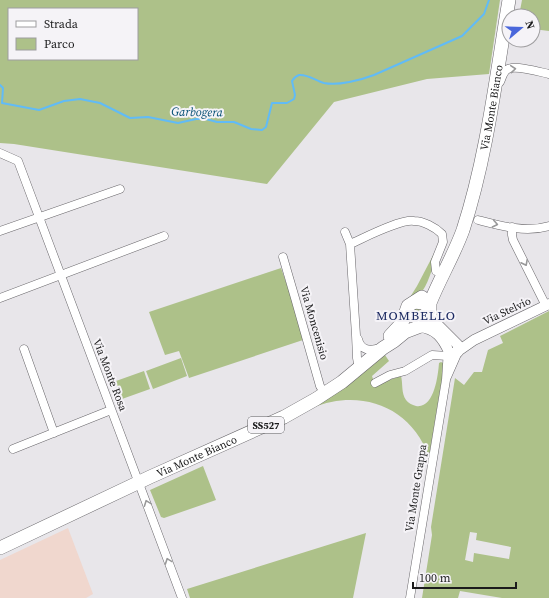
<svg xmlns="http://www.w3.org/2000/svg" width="549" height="598" font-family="'Source Serif 4',serif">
	<rect width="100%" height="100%" fill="#e8e6ea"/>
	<path fill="#f0d7ce" d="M 68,528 L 93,594 L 86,598 L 0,598 L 0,560 Z"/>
	<path fill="#adc189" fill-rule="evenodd" d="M 0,0 L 500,0 L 489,74 L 427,79 L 334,102 L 267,184 L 14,144 L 0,143 ZM 9,9 L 137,9 L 137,59 L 9,59 Z
		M 522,0 L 549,0 L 549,31 L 533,29 L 533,16 L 519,16 Z
		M 439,244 C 436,257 429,285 420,294 C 416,297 411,300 407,302 L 417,286 Z
		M 281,268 L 306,339 L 189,378 L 179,351 L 165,355 L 149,312 Z
		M 415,307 L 424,311 L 424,318 L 418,322 L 415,321 L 412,319 L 411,312 Z
		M 549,311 L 549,598 L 502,598 L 460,591 L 458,598 L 422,598 L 432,535 L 431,527 L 455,378 L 464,385 L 474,372 L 482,372 L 488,350 L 503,343 L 500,336 ZM 470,532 L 477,533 L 476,540 L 511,547 L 509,559 L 474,553 L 473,562 L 465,560 Z
		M 385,355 L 389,361 L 372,376 L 375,385 L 401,376 C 403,383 401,393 406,400 C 408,403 412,405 416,406 C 434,409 438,376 439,363 L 441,362 L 443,363 L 442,379 L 429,457 C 411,406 360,388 312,408 Z
		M 181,358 L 187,376 L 153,389 L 146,371 Z
		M 144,371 L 150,389 L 122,399 L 116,381 Z
		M 203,466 L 216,500 L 164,518 L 161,517 L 150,490 Z
		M 366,533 L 353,598 L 190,598 L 187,589 Z"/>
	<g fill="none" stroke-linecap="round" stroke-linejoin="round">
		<path stroke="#61bbf6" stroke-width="2" d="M 0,85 L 3,88 L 2,103 L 39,110 L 64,101 L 80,99 L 100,103 L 130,118 L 148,117 L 178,123 L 196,119 L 206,119 L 217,122 L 234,122 L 251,129 L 262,130 L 266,127 L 272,103 L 287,103 L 294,99 L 295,95 L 292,81 C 294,78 296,76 299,75 C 308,74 316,81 324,83 C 338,86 361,80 374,75 L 462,36 L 484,14 L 489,0"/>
		<defs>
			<path id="minor" d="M 500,82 C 502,78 503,71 508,69 C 516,65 540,72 549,74
				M 0,153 L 18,161 L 182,598
				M 478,220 C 501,226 526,233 549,226
				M 512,227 L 512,235 L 513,240 L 546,306
				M 0,231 L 120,189
				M 345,232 L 350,244 L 356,335 L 357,358 L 359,369
				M 350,244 C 364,238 400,219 414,221 C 423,221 435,227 442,234 L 443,242 L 435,262 L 436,271
				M 283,257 L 295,298 L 320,386 L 325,394
				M 0,298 L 164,236
				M 358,339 C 361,351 370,351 380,348
				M 24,349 L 54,433
				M 447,377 L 458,352
				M 375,383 L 390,375 L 405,371 L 432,355 L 448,356
				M 13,449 L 111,410
				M 410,598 L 446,380 L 448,349"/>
			<path id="tertiary" d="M 430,313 L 434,321 L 458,345 L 458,352
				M 419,327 C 436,328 443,339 449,352 L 454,354 L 474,340 L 549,304"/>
			<g id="primary">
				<path id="s1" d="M 430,310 L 430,303 C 440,278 454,255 463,230 C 487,156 496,77 509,0"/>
				<path d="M 390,336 L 402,323 L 408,306 L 422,297"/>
				<path id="s2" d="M 0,548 L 150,477 L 284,417 L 316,399 L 342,382 L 383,348 L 394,341 L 405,332 L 426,324 L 429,320 L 430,315 L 429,308 L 423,303 L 415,302"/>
			</g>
		</defs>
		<use href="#minor" stroke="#69676b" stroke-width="9"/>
		<use href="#tertiary" stroke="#69676b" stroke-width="11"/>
		<use href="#primary" stroke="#69676b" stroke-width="14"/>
		<use href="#minor" stroke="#fff" stroke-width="8"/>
		<use href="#tertiary" stroke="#fff" stroke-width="10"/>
		<use href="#primary" stroke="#fff" stroke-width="13"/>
	</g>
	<defs><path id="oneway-chevron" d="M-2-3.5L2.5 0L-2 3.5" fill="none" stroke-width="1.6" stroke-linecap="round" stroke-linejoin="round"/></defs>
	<g stroke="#989899">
		<use href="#oneway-chevron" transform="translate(513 69) rotate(-5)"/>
		<use href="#oneway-chevron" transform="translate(495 224) rotate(11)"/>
		<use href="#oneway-chevron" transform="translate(525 263) rotate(63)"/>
		<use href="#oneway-chevron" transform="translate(147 503) rotate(-111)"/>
		<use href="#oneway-chevron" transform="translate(168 561) rotate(-110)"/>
	</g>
	<g text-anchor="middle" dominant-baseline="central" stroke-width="4" stroke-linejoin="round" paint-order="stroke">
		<rect fill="#f5f3f7" stroke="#5c5c5e" stroke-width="1" x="248" y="417" width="36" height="16" rx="3"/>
		<g font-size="10" font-weight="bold" fill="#1b1b1c">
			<text x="266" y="425">SS527</text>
		</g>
		<g font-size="11" fill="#1b1b1c" stroke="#f5f3f7">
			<text stroke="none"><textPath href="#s1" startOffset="213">Via Monte Bianco</textPath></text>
			<text transform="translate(507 311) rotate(-25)">Via Stelvio</text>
			<text transform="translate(314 323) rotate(74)">Via Moncenisio</text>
			<text transform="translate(110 375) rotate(69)">Via Monte Rosa</text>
			<text stroke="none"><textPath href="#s2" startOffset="217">Via Monte Bianco</textPath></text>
			<text transform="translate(416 488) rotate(-81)">Via Monte Grappa</text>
		</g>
		<g font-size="12" font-style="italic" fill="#024d73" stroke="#f5f3f7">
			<text transform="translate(197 112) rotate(1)">Garbogera</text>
		</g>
		<g font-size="13" letter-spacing="1" fill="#1c2a62" stroke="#f5f3f7">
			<text x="416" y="315">MOMBELLO</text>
		</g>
	</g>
	<rect x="8" y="8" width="130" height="52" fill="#f5f3f7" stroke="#9e9d9f"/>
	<rect x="16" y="21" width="20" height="6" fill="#ffffff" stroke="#9e9d9f"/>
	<text x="44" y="28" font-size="12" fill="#1b1b1c">Strada</text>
	<rect x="16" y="38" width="20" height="12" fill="#adc189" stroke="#9e9d9f"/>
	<text x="44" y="48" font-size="12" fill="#1b1b1c">Parco</text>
	<g transform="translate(521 28) rotate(71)"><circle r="19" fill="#f5f3f7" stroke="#9e9d9f"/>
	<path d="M0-3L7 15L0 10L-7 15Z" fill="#4a67db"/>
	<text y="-6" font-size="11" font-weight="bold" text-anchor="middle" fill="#1b1b1c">N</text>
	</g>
	<path d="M413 582v6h103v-6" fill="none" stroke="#1b1b1c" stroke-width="2"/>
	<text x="419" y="582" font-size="12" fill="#1b1b1c" stroke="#f5f3f7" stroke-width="3" paint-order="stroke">100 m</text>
</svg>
